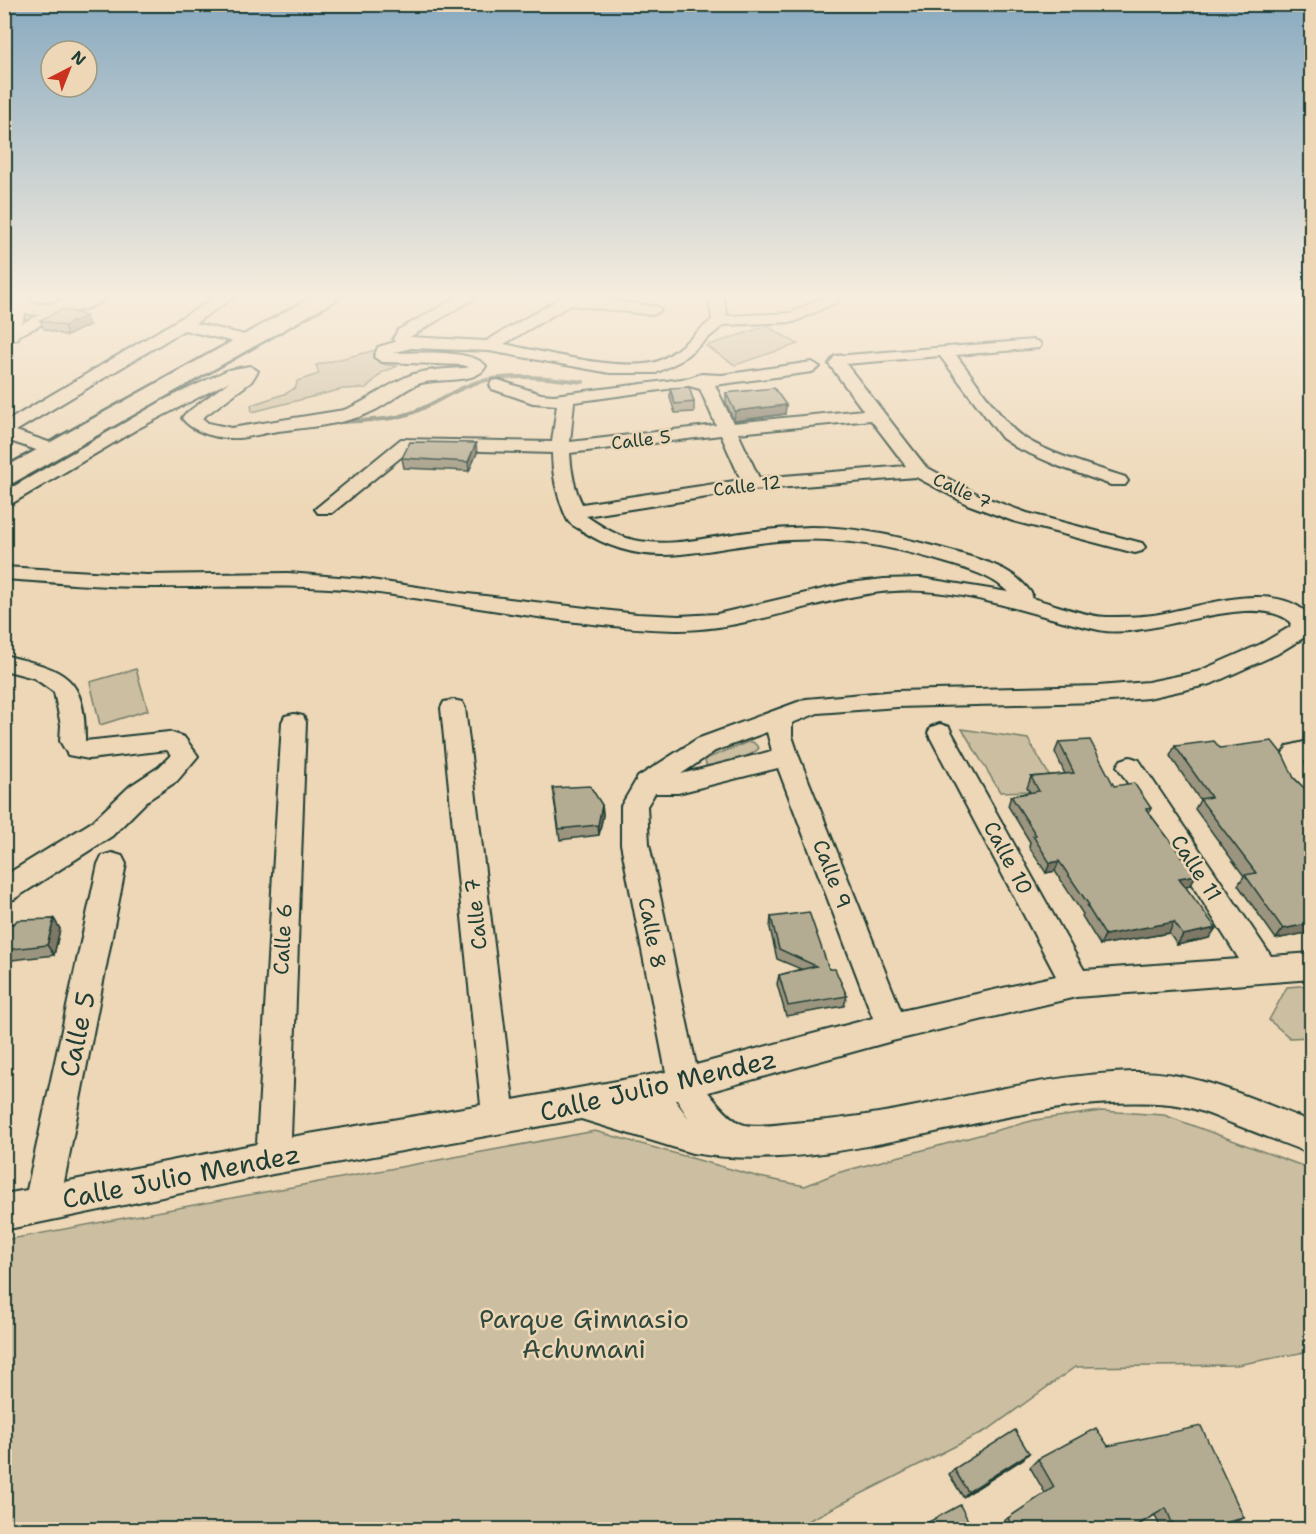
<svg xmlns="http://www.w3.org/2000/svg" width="1316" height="1534" font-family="'Shantell Sans',sans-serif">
	<rect width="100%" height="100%" fill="#edd7b6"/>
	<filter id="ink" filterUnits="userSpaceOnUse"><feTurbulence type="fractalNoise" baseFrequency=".0167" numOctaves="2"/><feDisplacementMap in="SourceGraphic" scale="12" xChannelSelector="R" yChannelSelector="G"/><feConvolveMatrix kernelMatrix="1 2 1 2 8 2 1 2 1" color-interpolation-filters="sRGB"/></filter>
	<g filter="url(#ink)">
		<path fill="#cbbea1" stroke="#757e6a" stroke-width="1.5" d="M 767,326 L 798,344 L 735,365 L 706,346 Z
			M 380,349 L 377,359 L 385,365 L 398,366 L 383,372 L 366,388 L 343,389 L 252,412 L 251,405 L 287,393 L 296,387 L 297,381 L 319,374 L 316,365 Z
			M 136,669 L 148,710 L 100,725 L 90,682 Z
			M 962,729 L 1028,739 L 1055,785 L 1029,791 L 1000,792 Z
			M 748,742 L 753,742 L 759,748 C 753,756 716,769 706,765 L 705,761 L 708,758 Z
			M 1311,985 L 1311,1037 L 1290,1038 L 1269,1020 L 1287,987 Z
			M 1101,1111 L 1164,1115 L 1311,1169 L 1311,1351 L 1237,1365 L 1075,1367 L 989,1429 L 792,1529 L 5,1529 L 5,1240 L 595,1131 L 759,1177 L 805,1186 L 837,1173 L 1035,1120 Z"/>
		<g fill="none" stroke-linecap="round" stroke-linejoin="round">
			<path stroke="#697563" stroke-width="4" d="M 330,303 L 343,296
				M 343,422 C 366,420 389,421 411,413 C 434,405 454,389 478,382 C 512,373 549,378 583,382
				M 4,491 L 178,389"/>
			<defs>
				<path id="street" d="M 218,296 L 236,296 L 195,323 L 253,337 L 255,340 L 253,343 L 247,345 L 184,330 L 16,431 L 60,446 L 63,450 L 60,454 L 48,454 L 4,439 L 4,423 Z
					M 460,296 L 478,296 L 410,337 L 486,341 L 564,296 L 582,296 L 658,307 L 661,310 L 653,315 L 570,305 L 504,344 C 544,352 613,370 652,363 C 670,360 697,331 712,320 L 709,296 L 723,296 L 727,316 L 791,313 L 826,296 L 837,296 L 839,299 L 837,302 L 794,322 L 724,325 L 680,361 L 656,373 L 610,373 L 489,351 L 411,348 L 393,353 C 415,353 473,349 486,366 C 478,385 437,377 418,384 C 402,390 388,405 371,412 C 341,426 305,427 272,432 C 259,434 244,439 231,438 C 215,438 192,432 182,418 L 185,414 L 230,381 L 137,429 L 11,504 L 4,506 L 4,492 L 164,400 L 228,370 L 250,366 L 258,371 L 251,382 L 202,418 L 208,423 L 231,428 L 344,410 C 366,402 384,387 406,377 C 424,369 447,369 466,368 L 469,367 L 463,365 L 382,362 L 374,357 L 378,347 L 395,342 L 393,339 L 398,330 Z
					M 69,302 L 74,304 L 77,307 L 74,310 L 4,342 L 4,331 Z
					M 1033,340 L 1039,342 L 1041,345 L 1039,348 L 956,355 C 975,379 992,407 1013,429 C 1033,450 1096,467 1125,477 L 1128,481 L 1125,485 L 1111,485 L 1058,466 L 1017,448 L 1002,438 L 940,356 L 846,364 L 926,467 L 981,496 L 1027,513 L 1142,543 L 1145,547 L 1142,551 L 1135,553 L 1013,521 L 967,504 L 916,477 L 752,490 L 586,516 C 601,526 616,536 634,540 C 667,547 701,539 734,534 C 759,530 785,528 811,527 C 862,527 909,539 958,553 C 987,562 1014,568 1032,594 L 1031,598 C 1051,603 1087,617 1107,617 C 1122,617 1138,617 1153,615 C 1196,609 1277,576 1312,618 L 1311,630 L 1308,635 L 1277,654 L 1211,684 L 1148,698 L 1098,702 L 897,707 L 818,713 L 792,723 L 792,736 L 799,757 L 901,1011 L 1056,976 L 928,733 L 931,727 L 940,724 L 949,727 L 952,733 L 1084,970 L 1239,959 L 1117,766 L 1121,760 L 1130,757 L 1139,760 L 1271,956 L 1312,953 L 1312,979 L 1076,997 L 892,1041 L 708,1092 C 716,1102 732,1122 745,1125 C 760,1128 788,1123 804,1122 C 915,1115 1021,1075 1133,1072 C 1195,1070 1254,1100 1312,1122 L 1312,1154 C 1285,1144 1258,1133 1231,1123 C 1212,1115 1191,1106 1170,1104 C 1009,1090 854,1179 692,1153 L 581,1119 L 273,1174 L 4,1230 L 4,1194 L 27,1190 L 98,864 L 102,856 L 112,853 L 122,856 L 126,864 L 64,1182 L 257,1144 L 282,722 L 285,716 L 294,714 L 303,716 L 306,722 L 291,1137 L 481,1105 L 441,708 L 444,702 L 453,700 L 462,702 L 465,708 L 513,1100 L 666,1072 L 621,844 L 621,806 L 638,777 L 697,739 L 806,699 L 897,691 L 1098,686 L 1148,682 L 1197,672 L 1261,644 L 1290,627 L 1291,622 C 1251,589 1151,641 1099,630 C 1027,615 956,583 881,592 C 812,600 746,631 676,630 C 571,627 468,604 364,591 C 292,583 220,588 148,587 C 100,587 52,582 4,579 L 4,567 L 146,575 L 288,573 L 364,579 L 451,592 L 637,614 L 679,616 L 717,614 L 849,583 L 884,579 L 921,578 L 1008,592 C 991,575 969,570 947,563 C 894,547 845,537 790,540 C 753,542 717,551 681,554 C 645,558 611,550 581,530 C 576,527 569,524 567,519 C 558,499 552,475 552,453 L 411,449 L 332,513 L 318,513 L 315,509 L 401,439 L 552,442 L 557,405 L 533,403 L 492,389 L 490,385 L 492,381 L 498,380 L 541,394 L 554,395 L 690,378 L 700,374 L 722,375 L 812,362 L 820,367 L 812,372 L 715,385 L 733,423 L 863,410 L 829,364 L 835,356 ZM 689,386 L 700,389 L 716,425 L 570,442 L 574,402 ZM 871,420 L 906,466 L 759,478 L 738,433 ZM 721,435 L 741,480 L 582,504 C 574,488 571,471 570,453 ZM 767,732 L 772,751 L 681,774 L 715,751 ZM 778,768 L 873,1018 L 696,1065 L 649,844 L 647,806 L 655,793 L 678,793 ZM 675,1100 L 677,1100 L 689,1119 Z
					M 4,655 C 62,670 86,673 85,741 L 169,732 L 184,737 L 198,756 L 177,781 L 148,800 L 112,836 L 14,899 L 4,902 L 4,876 L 92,822 L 130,786 L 159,767 L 171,755 L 167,750 L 89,759 L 68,755 L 60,741 L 61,725 L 54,692 L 34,678 L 4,670 Z
					M 1312,740 L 1312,758 L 1304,761 L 1306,772 L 1312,777 L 1312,803 C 1292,798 1282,779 1278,760 L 1288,746 Z"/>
				<path id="secondary" d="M 11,296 L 31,296 L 29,300 C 46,311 63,298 81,296 C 89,295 97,296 106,296 C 94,313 44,318 25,313 L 17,339 L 4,340 L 4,317 Z
					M 314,296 L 339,296 L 336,300 L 13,483 L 4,485 L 4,468 Z"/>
			</defs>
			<use href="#street" stroke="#1f3d34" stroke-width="4"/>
			<use href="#secondary" stroke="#1f3d34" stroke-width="5"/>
			<use href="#street" fill="#edd7b6" fill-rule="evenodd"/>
			<use href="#secondary" fill="#edd7b6" fill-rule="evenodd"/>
		</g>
		<path fill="#9b947e" stroke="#1f3d34" stroke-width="1.5" d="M 40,320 L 89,325 L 67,336 L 44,329 Z
			M 670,388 L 694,402 L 694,412 L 675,413 L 670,398 Z
			M 726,393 L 786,405 L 785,414 L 734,421 L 726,403 Z
			M 477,453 L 469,471 L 404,468 L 402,458 Z
			M 1059,742 L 1114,786 L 1151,808 L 1149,813 L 1196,875 L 1190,885 L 1185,886 L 1209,938 L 1177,945 L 1169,933 L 1100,945 L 1082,916 L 1083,914 L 1055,871 L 1046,873 L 1029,847 L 1030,842 L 1008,806 L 1011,796 L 1030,792 L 1027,788 L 1031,777 L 1065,774 L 1055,752 Z
			M 1175,746 L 1220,748 L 1294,778 L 1304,788 L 1311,792 L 1311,932 L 1276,939 L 1238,885 L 1244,876 L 1195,809 L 1200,800 L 1170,756 Z
			M 554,799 L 602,805 L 603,815 L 599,835 L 560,840 Z
			M 771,917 L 829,969 L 847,996 L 844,1006 L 786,1016 L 777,984 L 779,975 L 801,969 L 777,959 L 770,928 Z
			M 54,919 L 60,929 L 54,955 L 4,961 L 4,924 Z
			M 1108,1446 L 1244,1518 L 1231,1524 L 1209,1530 L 1161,1530 L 1155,1515 L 1130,1530 L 1003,1530 L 1000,1524 L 1008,1518 L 1045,1493 L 1030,1467 L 1038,1459 Z
			M 1029,1453 L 1023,1459 L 963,1497 L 949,1474 L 954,1469 Z
			M 923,1525 L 973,1530 L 919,1530 Z"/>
		<path fill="#7e7866" stroke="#1f3d34" stroke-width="1.5" d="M 86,316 L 89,325 L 67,336 L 64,326 Z
			M 786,405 L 785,414 L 734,421 L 735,411 Z
			M 476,443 L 477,453 L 469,471 L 468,462 Z
			M 602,805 L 603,815 L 599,835 L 598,825 Z
			M 1059,861 L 1055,871 L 1046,873 L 1050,863 Z
			M 1196,875 L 1190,885 L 1173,889 L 1179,878 Z
			M 54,919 L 60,929 L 54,955 L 47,945 Z
			M 1174,922 L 1169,933 L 1100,945 L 1105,935 Z
			M 1311,923 L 1311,932 L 1276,939 L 1283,929 Z
			M 1216,928 L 1209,938 L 1177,945 L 1183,935 Z
			M 1029,1453 L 1023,1459 L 963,1497 L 968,1492 Z"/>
		<path fill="#b4ac92" stroke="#1f3d34" stroke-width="1.5" d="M 63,309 L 86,316 L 64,326 L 40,320 Z
			M 689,387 L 694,402 L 675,404 L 670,388 Z
			M 774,388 L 786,405 L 735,411 L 726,393 Z
			M 410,442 L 476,443 L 468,462 L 402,458 Z
			M 1090,740 L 1114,786 L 1134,783 L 1151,808 L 1146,809 L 1196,875 L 1179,878 L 1216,928 L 1183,935 L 1174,922 L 1105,935 L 1087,906 L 1089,905 L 1059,861 L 1050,863 L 1033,836 L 1036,835 L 1011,796 L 1039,791 L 1031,777 L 1074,773 L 1059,742 Z
			M 1214,741 L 1220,748 L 1272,741 L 1283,755 L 1294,778 L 1304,788 L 1311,792 L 1311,923 L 1283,929 L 1245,875 L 1256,873 L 1200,799 L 1211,797 L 1175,746 Z
			M 590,786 L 602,805 L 598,825 L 559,829 L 553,788 Z
			M 809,912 L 829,969 L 835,969 L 847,996 L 788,1006 L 779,975 L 816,966 L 779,949 L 771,917 Z
			M 54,919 L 47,945 L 4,950 L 4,924 L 14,924 L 17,920 Z
			M 1201,1426 L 1244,1518 L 1194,1530 L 1175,1530 L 1166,1508 L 1129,1530 L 1015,1530 L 1008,1518 L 1054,1487 L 1038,1459 L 1096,1428 L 1108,1446 Z
			M 1015,1430 L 1029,1453 L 968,1492 L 954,1469 Z
			M 960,1505 L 973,1530 L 926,1530 L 923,1525 Z"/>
	</g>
	<linearGradient id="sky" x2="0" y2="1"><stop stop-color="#89aac0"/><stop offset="0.58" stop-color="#f7edde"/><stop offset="1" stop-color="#f7edde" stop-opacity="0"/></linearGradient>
	<rect width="1316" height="511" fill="url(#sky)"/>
	<g text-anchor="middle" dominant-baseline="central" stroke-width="5" stroke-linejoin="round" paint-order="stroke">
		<g font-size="18" fill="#1f3d34" stroke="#edd7b6">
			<text transform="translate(641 440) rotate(-7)">Calle 5</text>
			<text transform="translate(747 486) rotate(-7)">Calle 12</text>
			<text transform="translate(962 491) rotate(25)">Calle 7</text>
		</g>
		<g font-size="21" fill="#1f3d34" stroke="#edd7b6">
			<text transform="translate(1008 858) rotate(62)">Calle 10</text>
			<text transform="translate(1196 868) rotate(57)">Calle 11</text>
			<text transform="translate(832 874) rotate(69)">Calle 9</text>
			<text transform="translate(476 914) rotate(-96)">Calle 7</text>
			<text transform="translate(652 933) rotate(79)">Calle 8</text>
			<text transform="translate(283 939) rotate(-87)">Calle 6</text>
		</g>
		<g font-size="26" fill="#1f3d34" stroke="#edd7b6">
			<text transform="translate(77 1034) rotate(-78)">Calle 5</text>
			<text transform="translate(658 1085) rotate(-13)">Calle Julio Mendez</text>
			<text transform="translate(181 1176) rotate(-11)">Calle Julio Mendez</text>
		</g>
		<g font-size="26" fill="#304a3f" stroke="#edd7b6">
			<text x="584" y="1318">Parque Gimnasio<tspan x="584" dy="30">Achumani</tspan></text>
		</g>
	</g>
	<rect width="1316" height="1534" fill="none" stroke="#edd7b6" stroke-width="24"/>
	<rect x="12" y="12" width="1292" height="1510" fill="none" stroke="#1f3d34" stroke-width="2" filter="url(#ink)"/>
	<g transform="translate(69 69) rotate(42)"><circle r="28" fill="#edd7b6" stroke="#9b9982" stroke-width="1.5"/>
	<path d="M0-4.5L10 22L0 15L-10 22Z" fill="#c8321e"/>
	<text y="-9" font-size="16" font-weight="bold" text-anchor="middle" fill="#1f3d34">N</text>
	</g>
</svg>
